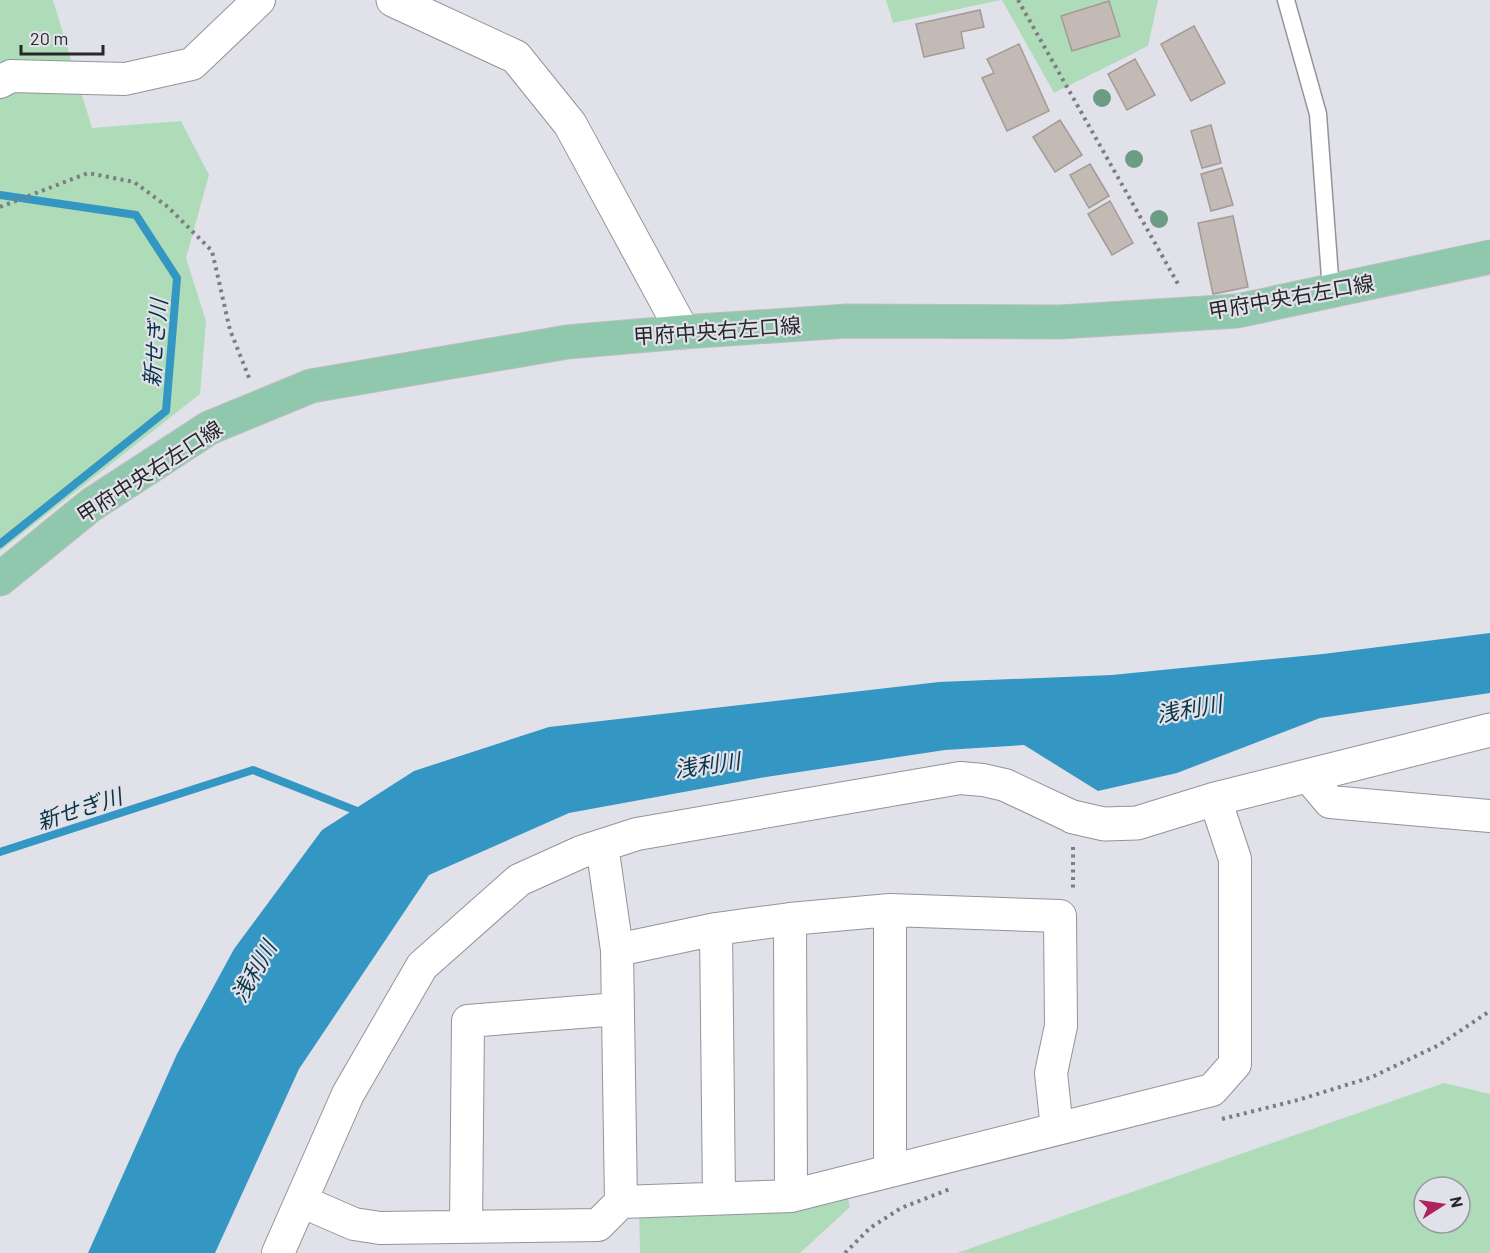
<svg xmlns="http://www.w3.org/2000/svg" width="1490" height="1253" font-family="Barlow,'Noto Sans JP',sans-serif">
	<rect width="100%" height="100%" fill="#e1e1ea"/>
	<path fill="#aedcb8" fill-rule="evenodd" d="M 0,0 L 53,0 L 92,128 L 181,121 L 209,175 L 186,258 L 206,321 L 200,394 L 0,551 Z
		M 886,0 L 1001,0 L 893,23 Z
		M 1002,0 L 1158,0 L 1148,46 L 1054,93 Z
		M 1444,1083 L 1490,1094 L 1490,1253 L 957,1253 ZM 1424,1187 L 1460,1187 L 1460,1223 L 1424,1223 Z
		M 847,1195 L 850,1207 L 800,1253 L 640,1253 L 639,1210 Z"/>
	<path fill="#3496c2" d="M 1490,633 L 1490,693 L 1320,718 L 1177,773 L 1098,791 L 1024,745 L 945,750 L 766,777 L 569,813 L 429,875 L 299,1069 L 215,1253 L 88,1253 L 177,1054 L 234,949 L 322,830 L 414,771 L 549,727 L 939,682 L 1112,675 L 1323,654 Z"/>
	<g fill="none" stroke-linecap="round" stroke-linejoin="round">
		<path stroke="#3496c2" stroke-width="8" d="M 0,195 L 136,215 L 177,278 L 166,411 L 0,544
			M 0,852 L 253,770 L 362,813"/>
	</g>
	<path fill="#c3b9b5" stroke="#a49a96" stroke-width="1.5" d="M 1109,1 L 1120,36 L 1072,51 L 1061,16 Z
		M 980,10 L 984,27 L 961,32 L 964,48 L 924,57 L 916,24 Z
		M 1194,26 L 1225,83 L 1191,101 L 1161,44 Z
		M 1019,44 L 1049,111 L 1007,131 L 982,78 L 994,73 L 987,59 Z
		M 1135,59 L 1155,95 L 1127,110 L 1108,74 Z
		M 1060,120 L 1082,155 L 1055,172 L 1033,137 Z
		M 1211,125 L 1221,163 L 1202,168 L 1191,131 Z
		M 1090,164 L 1109,196 L 1089,208 L 1070,175 Z
		M 1222,168 L 1233,205 L 1211,211 L 1201,174 Z
		M 1110,201 L 1133,243 L 1112,255 L 1088,214 Z
		M 1233,216 L 1248,287 L 1213,294 L 1198,223 Z"/>
	<g fill="none" stroke-linecap="round" stroke-linejoin="round">
		<defs>
			<path id="lane" d="M 1286,0 L 1318,114 L 1331,291"/>
			<path id="street" d="M 0,82 L 11,76 L 125,79 L 192,64 L 259,0
				M 1308,776 L 1330,802 L 1490,816
				M 890,910 L 890,1171
				M 790,919 L 791,1196
				M 716,929 L 719,1198
				M 617,950 L 716,929 L 790,919 L 890,910 L 1060,916 L 1061,1026 L 1051,1073 L 1057,1129
				M 301,1201 L 354,1224 L 380,1228 L 598,1225 L 621,1202 L 617,950 L 602,845
				M 621,1202 L 791,1196 L 1212,1090 L 1235,1064 L 1235,859 L 1215,799
				M 466,1227 L 468,1021 L 618,1009
				M 278,1253 L 348,1094 L 422,966 L 519,880 L 581,852 L 637,834 L 960,778 L 983,780 L 1005,785 L 1073,817"/>
			<path id="secondary" d="M 393,0 L 516,57 L 570,124 L 683,332
				M 1073,817 L 1104,824 L 1137,823 L 1215,799 L 1490,730"/>
			<path id="primary" d="M 0,579 L 91,505 L 209,428 L 311,386 L 567,342 L 683,332 L 847,321 L 1060,322 L 1237,311 L 1490,257"/>
		</defs>
		<use href="#lane" stroke="#94939c" stroke-width="19"/>
		<use href="#street" stroke="#94939c" stroke-width="34"/>
		<use href="#secondary" stroke="#94939c" stroke-width="35"/>
		<use href="#primary" stroke="#bebebf" stroke-width="35"/>
		<path stroke="#7c7c82" stroke-width="4" stroke-dasharray="3 4.5" stroke-linecap="butt" d="M 1018,0 L 1178,284
			M 0,207 L 88,173 L 134,182 L 168,207 L 212,251 L 230,330 L 250,380
			M 1073,847 L 1073,890
			M 1222,1119 L 1298,1100 L 1372,1077 L 1439,1045 L 1490,1011
			M 845,1253 L 870,1228 L 901,1208 L 950,1189"/>
		<use href="#lane" stroke="#fff" stroke-width="16"/>
		<use href="#street" stroke="#fff" stroke-width="32"/>
		<use href="#secondary" stroke="#fff" stroke-width="33"/>
		<use href="#primary" stroke="#8fc8ac" stroke-width="33"/>
	</g>
	<g fill="#6d9c84">
		<circle cx="1102" cy="98" r="9"/>
		<circle cx="1134" cy="159" r="9"/>
		<circle cx="1159" cy="219" r="9"/>
	</g>
	<g text-anchor="middle" dominant-baseline="central" stroke-width="4.5" stroke-linejoin="round" paint-order="stroke">
		<g font-size="21" fill="#27272a" stroke="#e1e1ea">
			<text transform="translate(1291 296) rotate(-10)">甲府中央右左口線</text>
			<text transform="translate(717 330) rotate(-4)">甲府中央右左口線</text>
			<text transform="translate(149 471) rotate(-33)">甲府中央右左口線</text>
		</g>
		<g font-size="22" font-style="italic" fill="#093447" stroke="#e1e1ea">
			<text transform="translate(154 343) rotate(-85)">新せぎ川</text>
			<text transform="translate(1189 708) rotate(-10)">浅利川</text>
			<text transform="translate(707 764) rotate(-8)">浅利川</text>
			<text transform="translate(79 808) rotate(-18)">新せぎ川</text>
			<text transform="translate(253 971) rotate(-60)">浅利川</text>
		</g>
	</g>
	<g transform="translate(1442 1205) rotate(78)"><circle r="28" fill="#e1e1ea" stroke="#97979d" stroke-width="1.5"/>
	<path d="M0-4.5L10 22L0 15L-10 22Z" fill="#af2360"/>
	<text y="-9" font-size="16" font-weight="bold" text-anchor="middle" fill="#27272a">N</text>
	</g>
	<path d="M21 45v9h82v-9" fill="none" stroke="#27272a" stroke-width="3"/>
	<text x="30" y="45" font-size="18" fill="#27272a" stroke="#e1e1ea" stroke-width="4.5" paint-order="stroke">20 m</text>
</svg>
